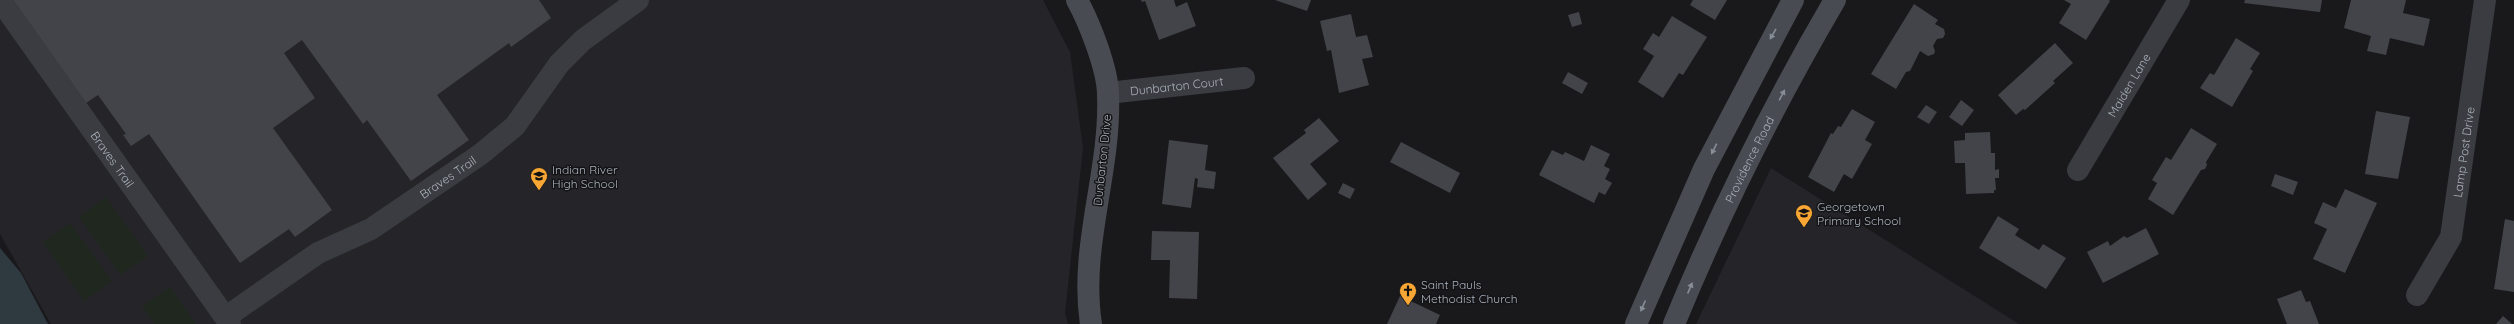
<svg xmlns="http://www.w3.org/2000/svg" width="2514" height="324" font-family="Quicksand,sans-serif">
	<rect width="100%" height="100%" fill="#19191c"/>
	<path fill="#252529" d="M 0,0 L 1043,0 L 1070,52 L 1083,148 L 1065,313 L 1068,324 L 51,324 L 0,234 Z
		M 1771,168 L 2019,324 L 1696,324 Z"/>
	<path fill="#1f271f" d="M 106,197 L 148,256 L 120,275 L 79,217 Z
		M 70,223 L 112,281 L 84,301 L 43,242 Z
		M 170,287 L 196,324 L 155,324 L 142,306 Z"/>
	<path fill="#2e3a40" d="M 0,248 L 21,273 L 48,324 L 0,324 Z"/>
	<path fill="#434449" d="M 13,0 L 539,0 L 551,18 L 511,47 L 509,43 L 437,95 L 469,140 L 411,181 L 367,120 L 363,124 L 302,40 L 284,53 L 315,98 L 273,128 L 332,210 L 295,237 L 289,229 L 240,263 L 149,134 L 131,146 L 123,135 L 126,134 L 98,95 L 86,103 Z
		M 1141,0 L 1174,0 L 1176,7 L 1187,2 L 1196,26 L 1159,40 L 1145,1 L 1142,2 Z
		M 1275,0 L 1311,0 L 1307,11 Z
		M 1693,0 L 1727,0 L 1715,20 L 1690,5 Z
		M 2064,0 L 2109,0 L 2110,1 L 2086,40 L 2059,23 L 2071,4 Z
		M 2245,0 L 2322,0 L 2320,12 L 2244,3 Z
		M 2351,0 L 2406,0 L 2403,13 L 2430,19 L 2424,46 L 2390,38 L 2386,55 L 2367,51 L 2371,36 L 2344,28 Z
		M 1914,4 L 1938,20 L 1935,24 L 1944,29 L 1945,34 L 1943,38 L 1937,39 L 1933,46 L 1935,51 L 1934,54 L 1928,56 L 1920,51 L 1910,71 L 1906,72 L 1896,89 L 1871,74 Z
		M 1579,12 L 1582,24 L 1572,27 L 1568,15 Z
		M 1351,14 L 1356,37 L 1367,35 L 1373,57 L 1362,59 L 1369,85 L 1339,93 L 1331,50 L 1327,51 L 1320,21 Z
		M 1672,16 L 1707,37 L 1683,75 L 1679,73 L 1663,98 L 1638,82 L 1654,56 L 1643,49 L 1653,33 L 1659,37 Z
		M 2236,38 L 2260,53 L 2250,69 L 2253,71 L 2232,107 L 2200,88 L 2210,73 L 2214,75 Z
		M 2055,43 L 2073,63 L 2053,81 L 2055,83 L 2025,110 L 2023,109 L 2016,115 L 1998,95 Z
		M 1568,72 L 1588,83 L 1582,94 L 1562,83 Z
		M 1961,100 L 1974,110 L 1962,126 L 1949,117 Z
		M 1926,105 L 1937,112 L 1929,124 L 1917,117 Z
		M 1852,109 L 1875,122 L 1865,140 L 1872,144 L 1852,179 L 1844,174 L 1834,192 L 1808,177 L 1831,133 L 1833,134 L 1838,126 L 1841,127 Z
		M 2376,111 L 2410,117 L 2398,179 L 2365,174 Z
		M 1319,118 L 1339,141 L 1310,164 L 1327,184 L 1308,200 L 1273,158 L 1306,133 L 1304,130 Z
		M 2191,128 L 2217,144 L 2206,162 L 2207,165 L 2205,169 L 2201,170 L 2173,215 L 2148,199 L 2157,183 L 2152,180 L 2166,157 L 2171,160 Z
		M 1990,132 L 1991,153 L 1995,153 L 1995,170 L 1999,169 L 1999,178 L 1995,178 L 1996,190 L 1994,190 L 1994,193 L 1966,194 L 1965,163 L 1955,163 L 1954,141 L 1965,140 L 1965,133 Z
		M 1169,140 L 1208,145 L 1205,170 L 1216,172 L 1214,189 L 1197,187 L 1198,179 L 1195,178 L 1191,208 L 1162,204 Z
		M 1401,142 L 1460,173 L 1450,193 L 1390,162 Z
		M 1591,145 L 1610,154 L 1604,166 L 1610,169 L 1605,179 L 1612,183 L 1605,195 L 1599,192 L 1594,203 L 1539,175 L 1552,150 L 1563,155 L 1565,152 L 1584,161 Z
		M 2275,174 L 2298,182 L 2293,195 L 2271,186 Z
		M 1343,183 L 1355,189 L 1350,199 L 1338,193 Z
		M 2345,189 L 2377,203 L 2345,273 L 2313,259 L 2327,229 L 2314,223 L 2323,202 L 2336,208 Z
		M 1998,216 L 2019,229 L 2015,235 L 2039,250 L 2043,244 L 2066,258 L 2046,289 L 1979,248 Z
		M 2505,219 L 2514,221 L 2514,292 L 2494,289 Z
		M 2146,228 L 2159,254 L 2103,283 L 2087,252 L 2108,241 L 2110,246 L 2124,236 L 2127,238 Z
		M 1152,231 L 1199,232 L 1197,299 L 1169,298 L 1170,260 L 1151,260 Z
		M 2301,290 L 2306,302 L 2310,301 L 2319,324 L 2287,324 L 2277,299 Z
		M 1400,296 L 1440,315 L 1436,324 L 1387,324 Z
		M 2503,316 L 2512,324 L 2496,324 Z"/>
	<g fill="none" stroke-linecap="round" stroke-linejoin="round">
		<g stroke="#3a3c41" stroke-width="22">
			<path id="s1" d="M 0,0 L 230,324"/>
			<path id="s2" d="M 1108,93 L 1244,78"/>
			<path id="s3" d="M 2078,170 L 2179,0"/>
			<path id="s4" d="M 2417,295 L 2451,237 L 2485,0"/>
			<path id="s5" d="M 226,317 L 318,253 L 371,229 L 481,154 L 515,126 L 559,64 L 583,40 L 638,0"/>
		</g>
		<g stroke="#484b51" stroke-width="22">
			<path d="M 1077,0 C 1089,22 1108,69 1108,95 C 1111,172 1079,247 1091,324"/>
			<path d="M 1636,324 L 1704,169 L 1793,0"/>
			<path id="s6" d="M 1674,324 C 1720,212 1774,104 1835,0"/>
		</g>
	</g>
	<defs><path id="oneway-solid" d="M-6-.8H1V-3.2L6.5 0L1 3.2V.8H-6Z"/></defs>
	<g fill="#888e97">
		<use href="#oneway-solid" transform="translate(1773 34) rotate(120)"/>
		<use href="#oneway-solid" transform="translate(1782 95) rotate(-62)"/>
		<use href="#oneway-solid" transform="translate(1714 149) rotate(117)"/>
		<use href="#oneway-solid" transform="translate(1690 288) rotate(-67)"/>
		<use href="#oneway-solid" transform="translate(1643 306) rotate(113)"/>
	</g>
	<defs>
		<symbol id="school-pin" viewBox="-11 -11 22 30"><path d="M0 17L-7.5 6A9.5 9.5 0 1 1 7.5 6Z" fill="#f8a634" stroke="#141417"/><path d="M0-5L7-2L0 1L-7-2ZM-4 1L0 2.5L4 1V4Q0 6-4 4Z" fill="#111"/></symbol>
		<symbol id="church-pin" viewBox="-11 -11 22 30"><path d="M0 17L-7.5 6A9.5 9.5 0 1 1 7.5 6Z" fill="#f8a634" stroke="#141417"/><path d="M-1.2-6h2.4v3.5h3.3v2.4h-3.3V6h-2.4V-.1h-3.3v-2.4h3.3Z" fill="#111"/></symbol>
	</defs>
	<g fill-rule="evenodd">
		<use href="#school-pin" x="529" y="166" width="20" height="27"/>
		<use href="#school-pin" x="1794" y="203" width="20" height="27"/>
		<use href="#church-pin" x="1398" y="281" width="20" height="27"/>
	</g>
	<g text-anchor="middle" dominant-baseline="central" stroke-width="3" stroke-linejoin="round" paint-order="stroke">
		<g font-size="12" fill="#abb2bc" stroke="#141417">
			<text stroke="none"><textPath href="#s2" startOffset="69">Dunbarton Court</textPath></text>
			<text stroke="none"><textPath href="#s3" startOffset="99">Maiden Lane</textPath></text>
			<text stroke="none"><textPath href="#s4" startOffset="153">Lamp Post Drive</textPath></text>
			<text stroke="none"><textPath href="#s1" startOffset="195">Braves Trail</textPath></text>
			<text stroke="none"><textPath href="#s6" startOffset="181">Providence Road</textPath></text>
			<text transform="translate(1102 160) rotate(-84)">Dunbarton Drive</text>
			<text stroke="none"><textPath href="#s5" startOffset="263">Braves Trail</textPath></text>
		</g>
		<g font-size="12" fill="#abb2bc" stroke="#141417" text-anchor="start">
			<text x="552" y="169">Indian River<tspan x="552" dy="14">High School</tspan></text>
			<text x="1817" y="206">Georgetown<tspan x="1817" dy="14">Primary School</tspan></text>
			<text x="1421" y="284">Saint Pauls<tspan x="1421" dy="14">Methodist Church</tspan></text>
		</g>
	</g>
</svg>
